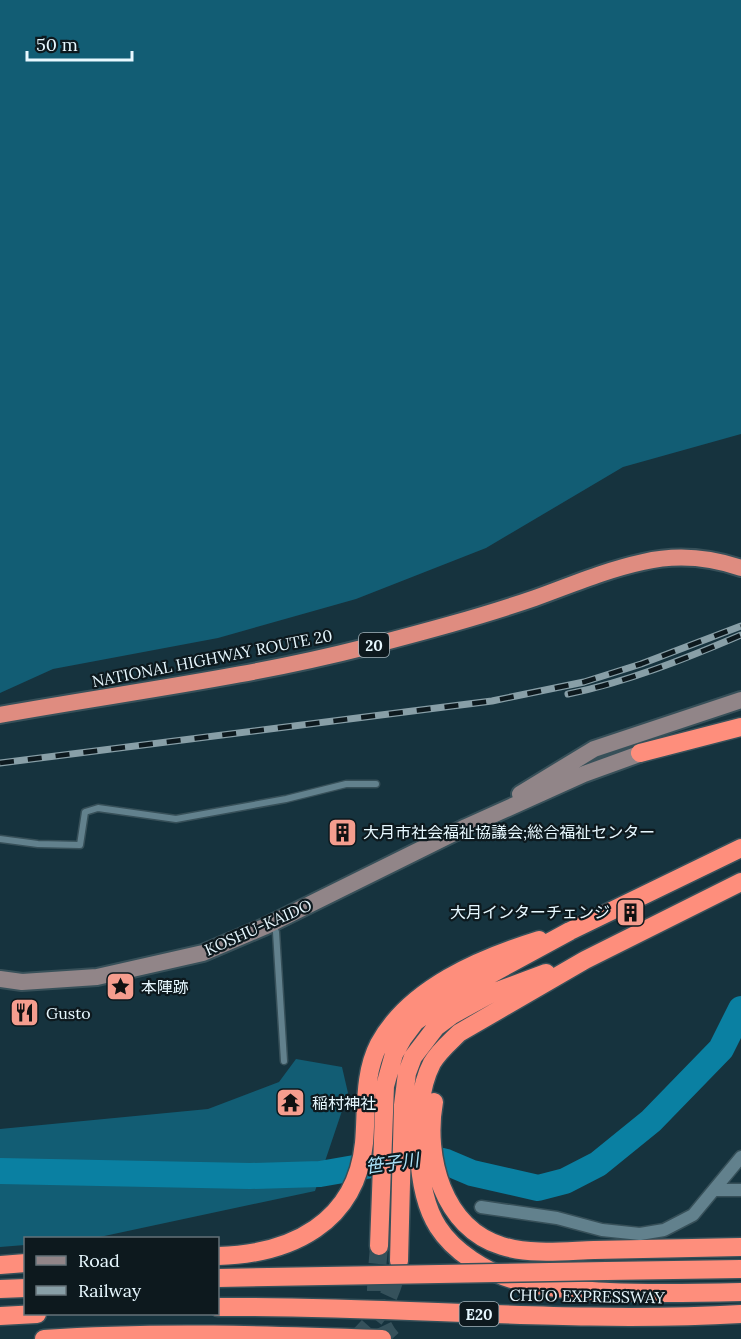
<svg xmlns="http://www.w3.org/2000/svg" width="741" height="1339" font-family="Lora,'Noto Sans JP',serif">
	<rect width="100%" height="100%" fill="#16333e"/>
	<path fill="#125d74" d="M 0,0 L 741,0 L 741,434 L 623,467 L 486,548 L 356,599 L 218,638 L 53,669 L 0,693 Z
		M 296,1059 L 342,1067 L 348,1093 L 315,1191 L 95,1238 L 26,1238 L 25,1245 L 0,1247 L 0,1129 L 208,1109 L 279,1082 Z"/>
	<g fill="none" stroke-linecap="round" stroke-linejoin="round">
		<path stroke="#0a80a2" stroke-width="26" d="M 0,1171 L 250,1176 L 320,1174 L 406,1159 L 429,1158 L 446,1162 L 472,1173 L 538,1188 L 565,1181 L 598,1164 L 651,1121 L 721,1049 L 741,1009"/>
		<path stroke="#35515b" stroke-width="18" stroke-dasharray="18 9" stroke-linecap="butt" d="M 379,1246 C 377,1277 369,1314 392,1339
			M 356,1339 C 382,1314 392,1296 399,1261"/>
		<defs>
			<path id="service" d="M 0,839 L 38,844 L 80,845 L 85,812 L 98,808 L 176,819 L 286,799 L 346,784 L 376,784
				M 273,924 L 276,932 L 284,1061"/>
			<path id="minor" d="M 714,1190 L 741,1190
				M 481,1207 L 557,1218 L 602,1230 L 640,1234 L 664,1230 L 693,1215 L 741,1157"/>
			<path id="secondary" d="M 520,794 L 594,749 L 741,700
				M 0,979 L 22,982 L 97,977 L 203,953 L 264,927 L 466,827 L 584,774 L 653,749"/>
			<path id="trunk" d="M 0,715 C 122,693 245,678 366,647 C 423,632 480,617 535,598 C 571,585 606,570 643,562 C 677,554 709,557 741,568"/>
			<path id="motorway" d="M 640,753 L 741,727
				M 741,882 L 585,960 L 459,1033 C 450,1042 439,1051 432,1063 C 419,1088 417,1125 419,1152 C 420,1177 424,1205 438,1227 C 454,1252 486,1272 515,1280 C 545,1289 577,1290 609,1292 C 653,1294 697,1293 741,1292
				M 434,1102 C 424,1157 443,1228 502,1246 C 531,1255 564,1251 594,1250 C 643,1249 692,1248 741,1247
				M 379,1246 L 385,1086 L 394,1054 L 403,1038 L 415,1022 L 449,997 L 570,931 L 741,848
				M 218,1256 C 291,1254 356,1223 364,1143 C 367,1110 363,1075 379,1044 C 409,988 481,958 539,940
				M 399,1261 L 403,1105 L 407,1073 L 413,1057 L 436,1027 L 452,1015 L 492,993 L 546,973
				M 0,1265 L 26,1263
				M 606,1271 L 741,1269
				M 0,1289 L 26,1288
				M 218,1307 C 392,1305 567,1324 741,1314
				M 0,1316 L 37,1314
				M 44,1339 C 157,1331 270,1335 382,1339"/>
		</defs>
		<use href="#service" stroke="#375059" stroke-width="9"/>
		<use href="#minor" stroke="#375059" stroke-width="15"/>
		<use href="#secondary" stroke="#375059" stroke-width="20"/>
		<use href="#trunk" stroke="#375059" stroke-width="20"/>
		<use href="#motorway" stroke="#375059" stroke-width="21"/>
		<use href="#service" stroke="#62818d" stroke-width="6"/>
		<use href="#minor" stroke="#62818d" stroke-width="12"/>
		<use href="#secondary" stroke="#918588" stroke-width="16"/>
		<use href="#trunk" stroke="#df8c80" stroke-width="16"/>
		<use href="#motorway" stroke="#fe8e7c" stroke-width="18"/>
		<defs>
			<path id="rail" d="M 568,694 C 627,682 685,659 741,635
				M 0,763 L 492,701 L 584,682 L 641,664 L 741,626"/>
		</defs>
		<use href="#rail" stroke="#889fa7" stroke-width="7"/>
		<use href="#rail" stroke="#0d191e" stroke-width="4.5" stroke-dasharray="14" stroke-linecap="butt"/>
		<defs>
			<path id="motorway-bridge" d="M 218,1278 L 606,1271"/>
		</defs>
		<use href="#motorway-bridge" stroke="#375059" stroke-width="21" stroke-linecap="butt"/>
		<use href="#motorway-bridge" stroke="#fe8e7c" stroke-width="18"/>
	</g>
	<defs>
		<symbol id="building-square" viewBox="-11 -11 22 22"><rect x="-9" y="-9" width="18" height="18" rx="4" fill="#f59d8e" stroke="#0d191e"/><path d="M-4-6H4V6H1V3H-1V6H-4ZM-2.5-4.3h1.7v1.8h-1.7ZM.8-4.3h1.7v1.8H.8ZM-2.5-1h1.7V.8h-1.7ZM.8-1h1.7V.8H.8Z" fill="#111"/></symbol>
		<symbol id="sight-square" viewBox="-11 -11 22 22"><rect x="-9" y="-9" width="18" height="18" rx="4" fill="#f59d8e" stroke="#0d191e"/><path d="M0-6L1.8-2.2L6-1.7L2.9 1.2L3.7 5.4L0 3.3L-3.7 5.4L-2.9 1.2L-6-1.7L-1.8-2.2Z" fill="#111"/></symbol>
		<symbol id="restaurant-square" viewBox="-11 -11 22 22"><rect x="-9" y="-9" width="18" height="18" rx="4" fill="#f59d8e" stroke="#0d191e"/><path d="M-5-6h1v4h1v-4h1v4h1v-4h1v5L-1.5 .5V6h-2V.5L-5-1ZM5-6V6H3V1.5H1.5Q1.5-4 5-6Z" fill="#111"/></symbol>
		<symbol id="temple-square" viewBox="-11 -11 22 22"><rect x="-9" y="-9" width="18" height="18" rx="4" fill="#f59d8e" stroke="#0d191e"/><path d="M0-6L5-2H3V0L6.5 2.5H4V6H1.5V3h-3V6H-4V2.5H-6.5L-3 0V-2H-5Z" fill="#111"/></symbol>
	</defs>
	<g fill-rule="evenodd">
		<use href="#building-square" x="326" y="816" width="33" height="33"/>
		<use href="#building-square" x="614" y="896" width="33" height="33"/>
		<use href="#sight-square" x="104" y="970" width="33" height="33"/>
		<use href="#restaurant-square" x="8" y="996" width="33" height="33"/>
		<use href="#temple-square" x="274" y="1086" width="33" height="33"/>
	</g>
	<g text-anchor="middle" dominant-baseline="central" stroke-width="4.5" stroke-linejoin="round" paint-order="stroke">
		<g fill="#0d191e" stroke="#a6b5bc" stroke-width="1.5">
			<rect x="359" y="633" width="30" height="24" rx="4.5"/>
			<rect x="459.5" y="1302" width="39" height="24" rx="4.5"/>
		</g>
		<g font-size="15" font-weight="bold" fill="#e7f8ff">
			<text x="374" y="645">20</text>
			<text x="479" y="1314">E20</text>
		</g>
		<g font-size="16" fill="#e7f8ff" stroke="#0d191e">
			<text transform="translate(212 658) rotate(-11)">NATIONAL HIGHWAY ROUTE 20</text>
			<text transform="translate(258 927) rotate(-24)">KOSHU-KAIDO</text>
			<text transform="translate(587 1296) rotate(1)">CHUO EXPRESSWAY</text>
		</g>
		<g font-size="16" fill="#e7f8ff" stroke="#0d191e" text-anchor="start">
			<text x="363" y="832">大月市社会福祉協議会;総合福祉センター</text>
			<text x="610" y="912" text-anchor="end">大月インターチェンジ</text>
			<text x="141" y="987">本陣跡</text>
			<text x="46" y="1013">Gusto</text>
			<text x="312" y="1103">稲村神社</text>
		</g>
		<g font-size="18" font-style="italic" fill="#aae1f7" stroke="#0d191e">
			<text transform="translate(392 1163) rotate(-8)">笹子川</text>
		</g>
	</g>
	<rect x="24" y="1237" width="195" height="78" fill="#0d191e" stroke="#647278" stroke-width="1.5"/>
	<rect x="36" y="1256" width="30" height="9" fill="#918588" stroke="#647278" stroke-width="1.5"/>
	<text x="78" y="1267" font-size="18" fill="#e7f8ff">Road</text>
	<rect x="36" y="1286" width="30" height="9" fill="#889fa7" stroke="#647278" stroke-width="1.5"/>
	<text x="78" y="1297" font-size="18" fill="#e7f8ff">Railway</text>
	<path d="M27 51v9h105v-9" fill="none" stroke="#e7f8ff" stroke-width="3"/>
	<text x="36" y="51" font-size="18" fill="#e7f8ff" stroke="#0d191e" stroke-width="4.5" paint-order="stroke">50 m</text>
</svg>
